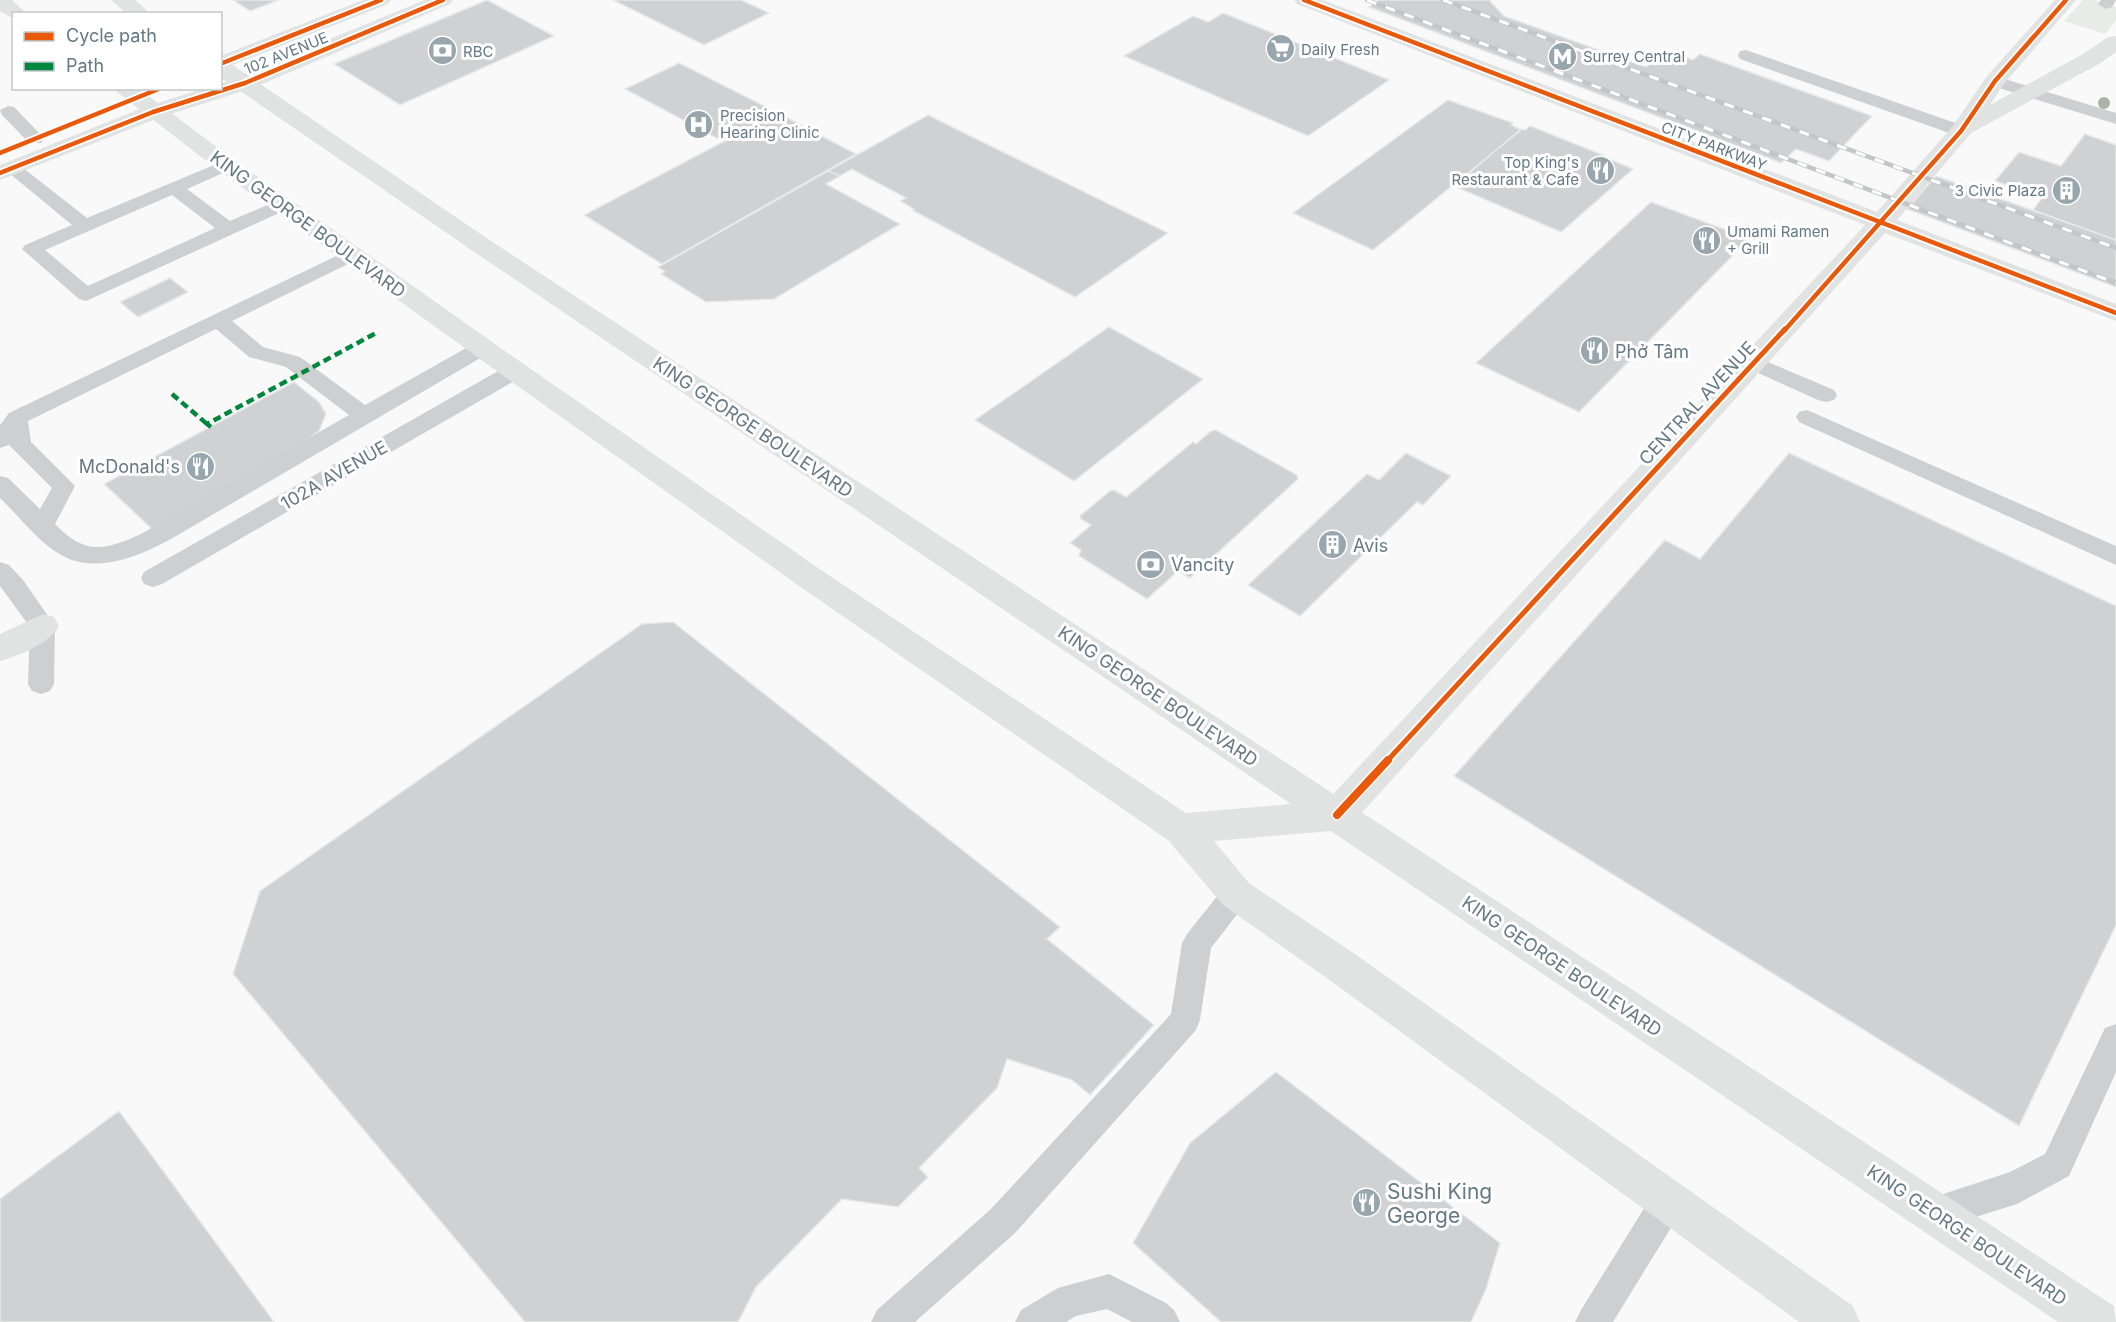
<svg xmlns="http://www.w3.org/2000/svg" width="2116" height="1322" font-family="Inter,sans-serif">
	<rect width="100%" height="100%" fill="#f9f9f9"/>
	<path fill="#e8ebe6" d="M 2083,0 L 2093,0 L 2116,7 L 2116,20 L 2105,34 L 2064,21 Z"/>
	<path fill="#cfd1d2" stroke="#e8e8e8" stroke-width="1.5" d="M 233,0 L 279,0 L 250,11 Z
		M 487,0 L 554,36 L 400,105 L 334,64 Z
		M 613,0 L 741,0 L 769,13 L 704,45 Z
		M 1379,0 L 1489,0 L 1504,16 L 1646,67 L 1667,50 L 1693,60 L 1700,54 L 1872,116 L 1829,161 L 1796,149 L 1781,163 L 1369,7 Z
		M 1223,13 L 1389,80 L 1308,136 L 1124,56 L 1193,16 L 1208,22 Z
		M 679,63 L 778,113 L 724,142 L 625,89 Z
		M 1448,100 L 1513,123 L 1511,125 L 1521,130 L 1373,250 L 1293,213 Z
		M 778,113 L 856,154 L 662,264 L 584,215 Z
		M 928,115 L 952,127 L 1168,233 L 1075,297 L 912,210 L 914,209 L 900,201 L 906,198 L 852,169 L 840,176 L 828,171 Z
		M 1530,126 L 1603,155 L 1602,156 L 1633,169 L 1561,232 L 1454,186 L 1521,129 L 1525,130 Z
		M 2085,134 L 2116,145 L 2116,240 L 2033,210 L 2042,198 L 1995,181 L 2019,152 L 2061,166 Z
		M 828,171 L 840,176 L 826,184 L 900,224 L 774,299 L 706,302 L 661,274 L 665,272 L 658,267 Z
		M 1936,176 L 2116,240 L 2116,287 L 1907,209 Z
		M 1651,202 L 1745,237 L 1746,242 L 1579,412 L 1476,363 Z
		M 170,278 L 188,292 L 138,317 L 120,302 Z
		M 1109,327 L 1203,379 L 1074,481 L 975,420 Z
		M 294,382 L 319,402 L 326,414 L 319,431 L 297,447 L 152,529 L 104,484 Z
		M 1216,430 L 1297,475 L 1298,479 L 1190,578 L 1178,571 L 1147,599 L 1079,556 L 1081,550 L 1070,543 L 1091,525 L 1081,519 L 1080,516 L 1110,491 L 1114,490 L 1126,497 L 1193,442 L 1196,444 L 1211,431 Z
		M 1406,453 L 1451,476 L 1423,505 L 1417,502 L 1300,616 L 1248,585 L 1367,474 L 1379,480 Z
		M 1789,453 L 2116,606 L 2116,925 L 2019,1126 L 1454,776 L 1665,540 L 1700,559 Z
		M 673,622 L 1060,927 L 1047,939 L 1154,1025 L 1090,1095 L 1072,1080 L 1007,1059 L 997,1088 L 919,1168 L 928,1177 L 898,1207 L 842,1199 L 756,1287 L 738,1322 L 525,1322 L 233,974 L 260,891 L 642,624 Z
		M 1276,1072 L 1500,1243 L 1486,1289 L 1471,1322 L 1221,1322 L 1133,1243 L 1190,1143 Z
		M 119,1111 L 274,1322 L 0,1322 L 0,1199 Z"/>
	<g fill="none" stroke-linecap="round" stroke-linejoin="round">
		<path fill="#cecfd0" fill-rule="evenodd" d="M 2101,0 L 2116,0 L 2112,7 L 2106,9 L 2098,4 Z
			M 1746,50 L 1967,127 L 1970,131 L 1967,135 L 1955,135 L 1740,59 L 1738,55 L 1740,51 Z
			M 1995,76 L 2116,113 L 2116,124 L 1989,85 L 1986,81 L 1989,77 Z
			M 8,106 L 14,107 L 41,135 L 44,139 L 41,143 L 29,143 L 2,115 L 0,110 Z
			M 226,160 L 232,161 L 235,165 L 232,169 L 187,189 L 230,221 L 281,199 L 288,201 L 290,205 L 288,209 L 86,301 L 79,299 L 22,249 L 25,245 L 72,225 L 3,168 L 6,164 L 18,164 L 87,218 ZM 172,195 L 215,228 L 88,286 L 45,250 Z
			M 351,249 L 358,251 L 361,255 L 358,259 L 232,321 L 263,347 L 300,357 L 365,405 L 475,343 L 482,341 L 489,343 L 492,348 L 489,353 L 171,539 C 139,556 96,575 61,555 C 39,543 18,515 0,498 L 0,476 L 8,478 L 40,509 L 52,488 L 9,445 L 0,448 L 0,425 L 9,413 ZM 216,329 L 249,357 L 286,367 L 349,415 L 141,534 C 103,551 85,555 55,524 L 75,486 L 31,442 L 28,421 Z
			M 1754,356 L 1834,390 L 1837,395 L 1834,400 L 1826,402 L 1818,400 L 1747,368 L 1743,363 L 1747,358 Z
			M 515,364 L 523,366 L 526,371 L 523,376 L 162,584 L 153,587 L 144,584 L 141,578 L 144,572 L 507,366 Z
			M 1807,410 L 2116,546 L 2116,565 L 1799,422 L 1796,417 L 1799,412 Z
			M 0,562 L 9,565 L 23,580 L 55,626 L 54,684 L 50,691 L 41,694 L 32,691 L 28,684 L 30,627 L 0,586 Z
			M 1236,881 L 1246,885 L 1250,894 L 1246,903 L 1211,948 L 1200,1020 L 1196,1030 L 1015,1233 L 915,1322 L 871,1322 L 877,1310 L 991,1209 L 1171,1014 L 1182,943 L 1187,934 L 1226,885 Z
			M 2116,1024 L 2116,1072 L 2069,1176 L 2017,1204 L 1934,1230 L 1922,1225 L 1917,1213 L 1922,1201 L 2010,1172 L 2045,1154 L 2105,1028 Z
			M 1668,1184 L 1680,1189 L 1685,1201 L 1680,1213 L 1613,1322 L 1575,1322 L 1581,1310 L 1656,1189 Z
			M 1109,1274 L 1166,1303 L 1174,1310 L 1180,1322 L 1132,1322 L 1107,1309 L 1076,1316 L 1066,1322 L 1015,1322 L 1021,1310 L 1058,1288 Z"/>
		<path fill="#e1e2e2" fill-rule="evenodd" d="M 363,0 L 391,0 L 388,4 L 220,70 L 220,56 Z
			M 425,0 L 453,0 L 450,4 L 253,88 L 161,117 L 0,180 L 0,165 L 145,107 L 205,88 L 220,88 L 220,84 Z
			M 1294,0 L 1323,0 L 1877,212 L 1953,126 L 1987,76 L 2055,0 L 2076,0 L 2003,85 L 1990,105 L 2083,54 L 2108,37 L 2116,36 L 2116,52 L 2099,64 L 1971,133 L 1897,220 L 2116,304 L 2116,321 L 1885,233 L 1350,826 L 1337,830 L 1324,826 L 1319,815 L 1324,804 L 1865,225 L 1297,4 Z
			M 43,614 L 54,617 L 59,626 C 50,643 19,656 0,661 L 0,634 Z"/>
		<path fill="#e1e2e2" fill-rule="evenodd" d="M 0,0 L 12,0 L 27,14 L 14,14 L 14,19 L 0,11 Z
			M 111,0 L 135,0 L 151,14 L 127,14 Z
			M 220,61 L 228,62 L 488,239 L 2114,1306 L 2116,1322 L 2058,1322 L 1331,831 L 1214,841 L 1249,883 L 1352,952 L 1853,1306 L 1860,1322 L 1799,1322 L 1324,976 L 1223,905 L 1168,840 L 802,588 L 505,377 L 218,170 L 112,88 L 138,88 L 234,160 L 525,365 L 824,572 L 1186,813 L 1291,804 L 470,249 L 220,77 Z"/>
		<defs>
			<path id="rail" d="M 1367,0 L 2116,283
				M 1443,0 L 2116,248"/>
		</defs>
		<use href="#rail" stroke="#c3c5c6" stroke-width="4.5"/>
		<use href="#rail" stroke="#fff" stroke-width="3" stroke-dasharray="10" stroke-linecap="butt"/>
		<path stroke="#00873e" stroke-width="4.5" stroke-dasharray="8 4.5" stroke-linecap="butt" d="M 172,394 L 207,424
			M 211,427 L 207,424 L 376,333"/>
		<defs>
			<path id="cycleway-far2" d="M 1304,0 L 2116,313
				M 220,64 L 381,0
				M 0,153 L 161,88
				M 0,173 L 153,112 L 245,83 L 443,0
				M 1784,331 L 1961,131 L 1995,81 L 2066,0"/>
			<path id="cycleway-far1" d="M 1387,761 L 1785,329"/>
			<path id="cycleway" d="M 1337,815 L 1388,760"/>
		</defs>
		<use href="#cycleway-far2" stroke="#fff" stroke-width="8"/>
		<use href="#cycleway-far1" stroke="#fff" stroke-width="9"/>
		<use href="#cycleway" stroke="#fff" stroke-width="11"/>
		<use href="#cycleway-far2" stroke="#e8590c" stroke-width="4.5"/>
		<use href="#cycleway-far1" stroke="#e8590c" stroke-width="5"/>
		<use href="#cycleway" stroke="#e8590c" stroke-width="8"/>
	</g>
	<circle fill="#aab4a6" cx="2104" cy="103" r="6"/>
	<defs>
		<symbol id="supermarket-disc" viewBox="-11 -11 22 22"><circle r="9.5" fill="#98a6ad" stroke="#fff"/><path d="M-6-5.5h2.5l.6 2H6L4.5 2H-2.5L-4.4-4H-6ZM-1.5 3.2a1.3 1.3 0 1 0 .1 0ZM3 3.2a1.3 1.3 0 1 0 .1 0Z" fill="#fff"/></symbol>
		<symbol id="bank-disc" viewBox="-11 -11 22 22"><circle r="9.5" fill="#98a6ad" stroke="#fff"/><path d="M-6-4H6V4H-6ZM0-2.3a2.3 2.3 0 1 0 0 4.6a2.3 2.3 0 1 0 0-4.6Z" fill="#fff"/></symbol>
		<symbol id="metro-disc" viewBox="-11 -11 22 22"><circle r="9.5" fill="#98a6ad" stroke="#fff"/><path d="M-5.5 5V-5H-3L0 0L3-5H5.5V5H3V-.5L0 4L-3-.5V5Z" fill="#fff"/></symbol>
		<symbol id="hospital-disc" viewBox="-11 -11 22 22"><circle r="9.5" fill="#98a6ad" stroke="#fff"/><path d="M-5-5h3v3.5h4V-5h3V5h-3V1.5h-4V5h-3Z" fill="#fff"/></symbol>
		<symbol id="restaurant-disc" viewBox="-11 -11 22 22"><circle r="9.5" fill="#98a6ad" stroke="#fff"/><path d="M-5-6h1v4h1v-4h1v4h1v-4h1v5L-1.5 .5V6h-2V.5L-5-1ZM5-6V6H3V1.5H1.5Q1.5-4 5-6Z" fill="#fff"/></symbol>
		<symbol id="building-disc" viewBox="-11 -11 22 22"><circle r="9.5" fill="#98a6ad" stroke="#fff"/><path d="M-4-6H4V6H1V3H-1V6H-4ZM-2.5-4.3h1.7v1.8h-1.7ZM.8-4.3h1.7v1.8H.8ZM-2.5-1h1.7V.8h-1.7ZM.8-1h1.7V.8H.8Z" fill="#fff"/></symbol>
	</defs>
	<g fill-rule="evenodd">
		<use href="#supermarket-disc" x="1264" y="32" width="33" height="33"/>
		<use href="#bank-disc" x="426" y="34" width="33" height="33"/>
		<use href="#metro-disc" x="1546" y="40" width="33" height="33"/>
		<use href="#hospital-disc" x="682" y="108" width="33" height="33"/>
		<use href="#restaurant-disc" x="1584" y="154" width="33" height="33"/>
		<use href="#building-disc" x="2050" y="174" width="33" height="33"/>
		<use href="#restaurant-disc" x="1690" y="224" width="33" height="33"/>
		<use href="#restaurant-disc" x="1578" y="334" width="33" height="33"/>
		<use href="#restaurant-disc" x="184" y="450" width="33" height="33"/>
		<use href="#building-disc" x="1316" y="528" width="33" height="33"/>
		<use href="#bank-disc" x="1134" y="548" width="33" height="33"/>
		<use href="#restaurant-disc" x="1350" y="1186" width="33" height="33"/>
	</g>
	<g text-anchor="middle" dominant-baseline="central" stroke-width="6" stroke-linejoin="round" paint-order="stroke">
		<g font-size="15" fill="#647984" stroke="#fff" text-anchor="start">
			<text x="1301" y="49">Daily Fresh</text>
			<text x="463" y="51">RBC</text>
			<text x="1583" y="56">Surrey Central</text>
			<text x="720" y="115">Precision<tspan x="720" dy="17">Hearing Clinic</tspan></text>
			<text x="1579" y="162" text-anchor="end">Top King's<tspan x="1579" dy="17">Restaurant &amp; Cafe</tspan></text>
			<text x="2046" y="190" text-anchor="end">3 Civic Plaza</text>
			<text x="1727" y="231">Umami Ramen<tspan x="1727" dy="17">+ Grill</tspan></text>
		</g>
		<g font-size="15" fill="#647984" stroke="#fff">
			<text transform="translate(286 53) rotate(-22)">102 AVENUE</text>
			<text transform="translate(1714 146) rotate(21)">CITY PARKWAY</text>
		</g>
		<g font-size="18" fill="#647984" stroke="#fff">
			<text transform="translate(308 224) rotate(36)">KING GEORGE BOULEVARD</text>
			<text transform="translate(1697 403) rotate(-47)">CENTRAL AVENUE</text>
			<text transform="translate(753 427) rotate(34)">KING GEORGE BOULEVARD</text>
			<text transform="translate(334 475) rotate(-30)">102A AVENUE</text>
			<text transform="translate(1158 696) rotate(34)">KING GEORGE BOULEVARD</text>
			<text transform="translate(1562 966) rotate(34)">KING GEORGE BOULEVARD</text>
			<text transform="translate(1967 1235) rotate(34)">KING GEORGE BOULEVARD</text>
		</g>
		<g font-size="18" fill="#647984" stroke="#fff" text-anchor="start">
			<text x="1615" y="351">Phở Tâm</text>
			<text x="180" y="466" text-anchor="end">McDonald's</text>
			<text x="1353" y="545">Avis</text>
			<text x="1171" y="564">Vancity</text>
		</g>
		<g font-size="21" fill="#647984" stroke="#fff" text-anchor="start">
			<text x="1387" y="1191">Sushi King<tspan x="1387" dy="24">George</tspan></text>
		</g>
	</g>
	<rect x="12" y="12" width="210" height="78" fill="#ffffff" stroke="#c1c9ce" stroke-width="1.5"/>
	<rect x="24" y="32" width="30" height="9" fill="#e8590c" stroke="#c1c9ce" stroke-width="1.5"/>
	<text x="66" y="42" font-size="18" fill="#647984">Cycle path</text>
	<rect x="24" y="62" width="30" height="9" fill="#00873e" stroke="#c1c9ce" stroke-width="1.5"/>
	<text x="66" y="72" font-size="18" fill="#647984">Path</text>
</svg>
